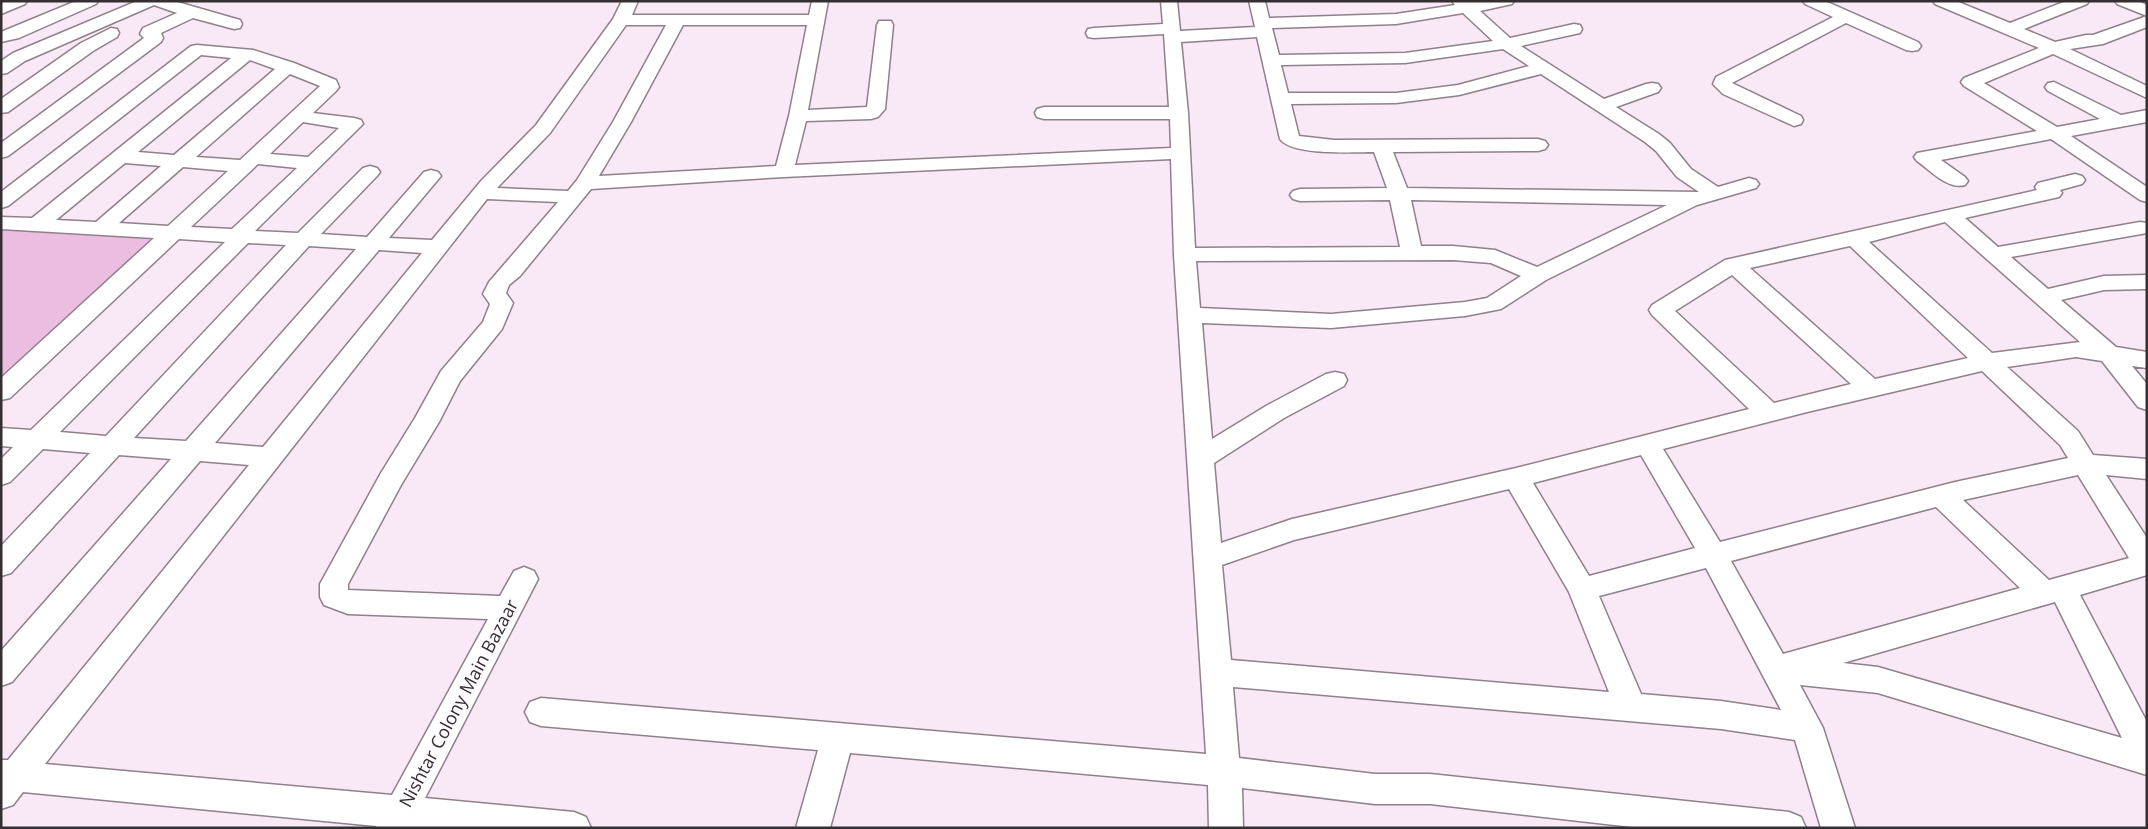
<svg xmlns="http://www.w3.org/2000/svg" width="2148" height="829" font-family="'Open Sans',sans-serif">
	<rect width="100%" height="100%" fill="#f9e8f5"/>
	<path fill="#ebbddf" d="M 1,223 L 174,231 L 1,392 Z"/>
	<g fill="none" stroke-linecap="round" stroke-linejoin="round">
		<defs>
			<path id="minor" d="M 5,1 L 27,1 L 25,4 L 1,14 L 1,3 Z
				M 76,1 L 98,1 L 96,4 L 19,38 L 1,42 L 1,32 Z
				M 137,1 L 174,1 L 240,20 L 242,24 L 240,28 L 234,29 L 193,18 L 161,33 L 163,38 L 161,42 L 8,156 L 1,158 L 1,143 L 144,38 L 140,34 L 143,28 L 177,13 L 154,5 L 25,61 L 7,73 L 1,74 L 1,61 L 13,53 Z
				M 622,1 L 638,1 L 632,15 L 809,15 L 812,1 L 828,1 L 808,110 L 867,107 L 877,25 L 879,21 L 891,21 L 893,25 L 885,109 L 878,117 L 871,119 L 806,121 L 795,165 L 1171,148 L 1170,119 L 1044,119 L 1037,117 L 1035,113 L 1037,109 L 1044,107 L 1169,107 L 1164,34 L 1094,38 L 1088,37 L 1086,33 L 1088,29 L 1094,28 L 1163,24 L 1161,1 L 1177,1 L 1180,31 L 1255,27 L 1249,1 L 1265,1 L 1269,18 L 1396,14 L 1455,5 L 1452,1 L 1514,1 L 1512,4 L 1480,11 L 1510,38 L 1574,24 L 1580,25 L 1582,29 L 1580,33 L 1521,46 L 1604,99 L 1646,84 L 1652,83 L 1658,84 L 1661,88 L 1658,92 L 1616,107 L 1659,134 L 1670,143 L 1691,169 L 1718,187 L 1749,178 L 1756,180 L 1759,184 L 1756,188 L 1697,205 L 1546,280 L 1501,309 L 1465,316 L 1331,328 L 1202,323 L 1212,439 L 1266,406 L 1326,374 L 1335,372 L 1344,374 L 1347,380 L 1344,386 L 1284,418 L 1214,463 L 1221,543 L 1292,519 L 1516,468 L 1749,409 L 1652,315 L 1649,310 L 1652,305 L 1725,260 L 2037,190 L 2035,187 L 2038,183 L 2075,174 L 2082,176 L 2085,180 L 2082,184 L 2060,190 L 2062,193 L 2059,197 L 1965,218 L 1998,247 L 2140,222 L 2147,223 L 2147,233 L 2011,257 L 2048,289 L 2104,276 L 2147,275 L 2147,289 L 2104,290 L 2061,300 L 2116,347 L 2147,352 L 2147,368 L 2132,366 L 2147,384 L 2147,410 L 2138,407 L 2102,361 L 2076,357 L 2007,367 L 2078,431 L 2093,455 L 2147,459 L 2147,479 L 2106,475 L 2147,538 L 2147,575 L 2080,595 L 2147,722 L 2147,775 L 1878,693 L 1800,685 L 1823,728 L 1855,828 L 1821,828 L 1795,740 L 1721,729 L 1233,687 L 1239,758 L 1375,774 L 1430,774 L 1789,812 L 1801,817 L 1806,828 L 1641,828 L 1430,804 L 1375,804 L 1242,788 L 1243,828 L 1209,828 L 1208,785 L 850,753 L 830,828 L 796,828 L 818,750 L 541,726 L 530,722 L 525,712 L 530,702 L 541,698 L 1206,754 L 1174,255 L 1171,159 L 784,177 L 591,189 L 520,276 L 509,285 L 506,293 L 513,303 L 502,329 L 460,381 L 439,422 L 401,485 L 348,584 L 348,590 L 500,596 L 514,571 L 524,567 L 534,571 L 538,579 L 425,798 L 574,812 L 586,817 L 591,828 L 377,828 L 376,826 L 23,792 L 13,805 L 1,809 L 1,760 L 8,760 L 249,465 L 200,461 L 12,682 L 1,686 L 1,651 L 171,459 L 119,455 L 11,573 L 1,576 L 1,546 L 90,453 L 43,449 L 10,482 L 1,485 L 1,459 L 13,447 L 1,446 L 1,428 L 31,430 L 225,242 L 179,239 L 10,398 L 1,400 L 1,378 L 154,238 L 1,229 L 1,217 L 32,218 L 231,58 L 201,55 L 8,206 L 1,208 L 1,192 L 191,46 L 197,45 L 253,50 L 294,63 L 336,80 L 339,87 L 336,91 L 313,113 L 354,118 L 361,120 L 363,124 L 255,231 L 298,233 L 363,168 L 370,166 L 377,168 L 380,172 L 377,176 L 321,234 L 367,237 L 424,172 L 431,170 L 438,172 L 441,176 L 389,238 L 432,240 L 481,181 L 536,125 L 613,19 ZM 1463,13 L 1493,41 L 1405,53 L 1279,55 L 1272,28 L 1396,24 ZM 626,25 L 666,25 L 613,122 L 577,180 L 568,191 L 497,188 L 550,133 ZM 683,25 L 807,25 L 789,116 L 776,166 L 599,176 L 631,122 ZM 1257,37 L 1280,139 C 1292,156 1353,152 1374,152 L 1387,188 L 1300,189 L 1293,191 L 1290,195 L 1293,199 L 1300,201 L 1390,200 L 1400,247 L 1195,248 L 1188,113 L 1181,42 ZM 1503,49 L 1529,66 L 1458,85 L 1396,93 L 1288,93 L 1281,65 L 1405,63 ZM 250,60 L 275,69 L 174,155 L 138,152 ZM 290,74 L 320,86 L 240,160 L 196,157 ZM 1541,74 L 1645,142 L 1656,151 L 1677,177 L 1699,192 L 1407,188 L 1393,152 L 1538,151 L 1545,149 L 1548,145 L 1545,141 L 1538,139 L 1334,140 L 1299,136 L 1291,104 L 1396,103 L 1459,95 ZM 303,122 L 339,128 L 308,157 L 270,154 ZM 125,163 L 161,166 L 96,222 L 56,220 ZM 258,164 L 297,168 L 232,229 L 191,227 ZM 183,167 L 228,171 L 168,226 L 119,223 ZM 487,199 L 558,202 L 489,282 L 483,294 L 490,304 L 483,322 L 441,371 L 415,418 L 381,473 L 320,584 L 320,597 L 324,605 L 348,614 L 488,619 L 392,795 L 45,764 ZM 1411,200 L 1667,205 L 1537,267 L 1495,250 L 1453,246 L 1421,246 ZM 1945,222 L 2080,342 L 1992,353 L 1869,242 ZM 248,243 L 286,245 L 106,436 L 60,432 ZM 309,246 L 356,249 L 186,441 L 134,438 ZM 1850,246 L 1968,358 L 1875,379 L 1750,268 ZM 379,250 L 422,253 L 263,447 L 215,443 ZM 1453,260 L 1491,263 L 1521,276 L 1487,298 L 1465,302 L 1331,314 L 1200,308 L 1196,261 ZM 1732,275 L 1851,384 L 1774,403 L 1675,311 ZM 1982,371 L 2060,445 L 2068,458 L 1955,482 L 1720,542 L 1663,449 L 1807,412 ZM 1641,455 L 1695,548 L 1589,576 L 1533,483 ZM 2078,475 L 2129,558 L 2049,580 L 1963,500 ZM 1509,489 L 1569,592 L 1609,692 L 1231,660 L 1222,565 L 1294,540 ZM 1936,507 L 2020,588 L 1783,654 L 1731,561 ZM 1706,568 L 1781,710 L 1721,701 L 1641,694 L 1599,596 ZM 2055,602 L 2122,738 L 1878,667 L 1843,663 Z
				M 1803,1 L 1825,1 L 1918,42 L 1921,46 L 1918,50 L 1912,51 L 1906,50 L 1846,23 L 1732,83 L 1801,116 L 1803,120 L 1801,124 L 1794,126 L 1723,94 L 1713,84 L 1716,77 L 1833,17 L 1805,4 Z
				M 1933,1 L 1956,1 L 2010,23 L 2066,1 L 2089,1 L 2087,4 L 2024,29 L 2055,42 L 2086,35 L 2093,35 L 2147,16 L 2147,27 L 2103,44 L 2070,49 L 2147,86 L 2147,98 L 2053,54 L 1984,83 L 2057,127 L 2100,119 L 2048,91 L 2045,87 L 2048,83 L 2054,82 L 2121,115 L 2147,110 L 2147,122 L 2071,136 L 2147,187 L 2147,202 L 2140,200 L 2051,139 L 1941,160 L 1965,177 L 1968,181 L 1965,185 C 1948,190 1931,171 1917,161 L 1914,157 L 1917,153 L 2037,131 L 1964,86 L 1961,82 L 1964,78 L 2039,48 L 1935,4 Z
				M 2115,1 L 2138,1 L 2147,5 L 2147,16 L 2117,4 Z
				M 111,28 L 117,29 L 119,33 L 117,37 L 93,51 L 8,112 L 1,113 L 1,99 L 81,43 Z"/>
		</defs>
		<use href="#minor" stroke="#8f808b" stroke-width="3"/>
		<use href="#minor" fill="#fff" fill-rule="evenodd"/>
	</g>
	<g text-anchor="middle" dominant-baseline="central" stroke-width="5" stroke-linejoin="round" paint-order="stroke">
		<g font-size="18" fill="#352e33" stroke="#fefafd">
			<text transform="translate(458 703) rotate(-62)">Nishtar Colony Main Bazaar</text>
		</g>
	</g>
	<rect width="2148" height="829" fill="none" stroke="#352e33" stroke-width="5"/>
</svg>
